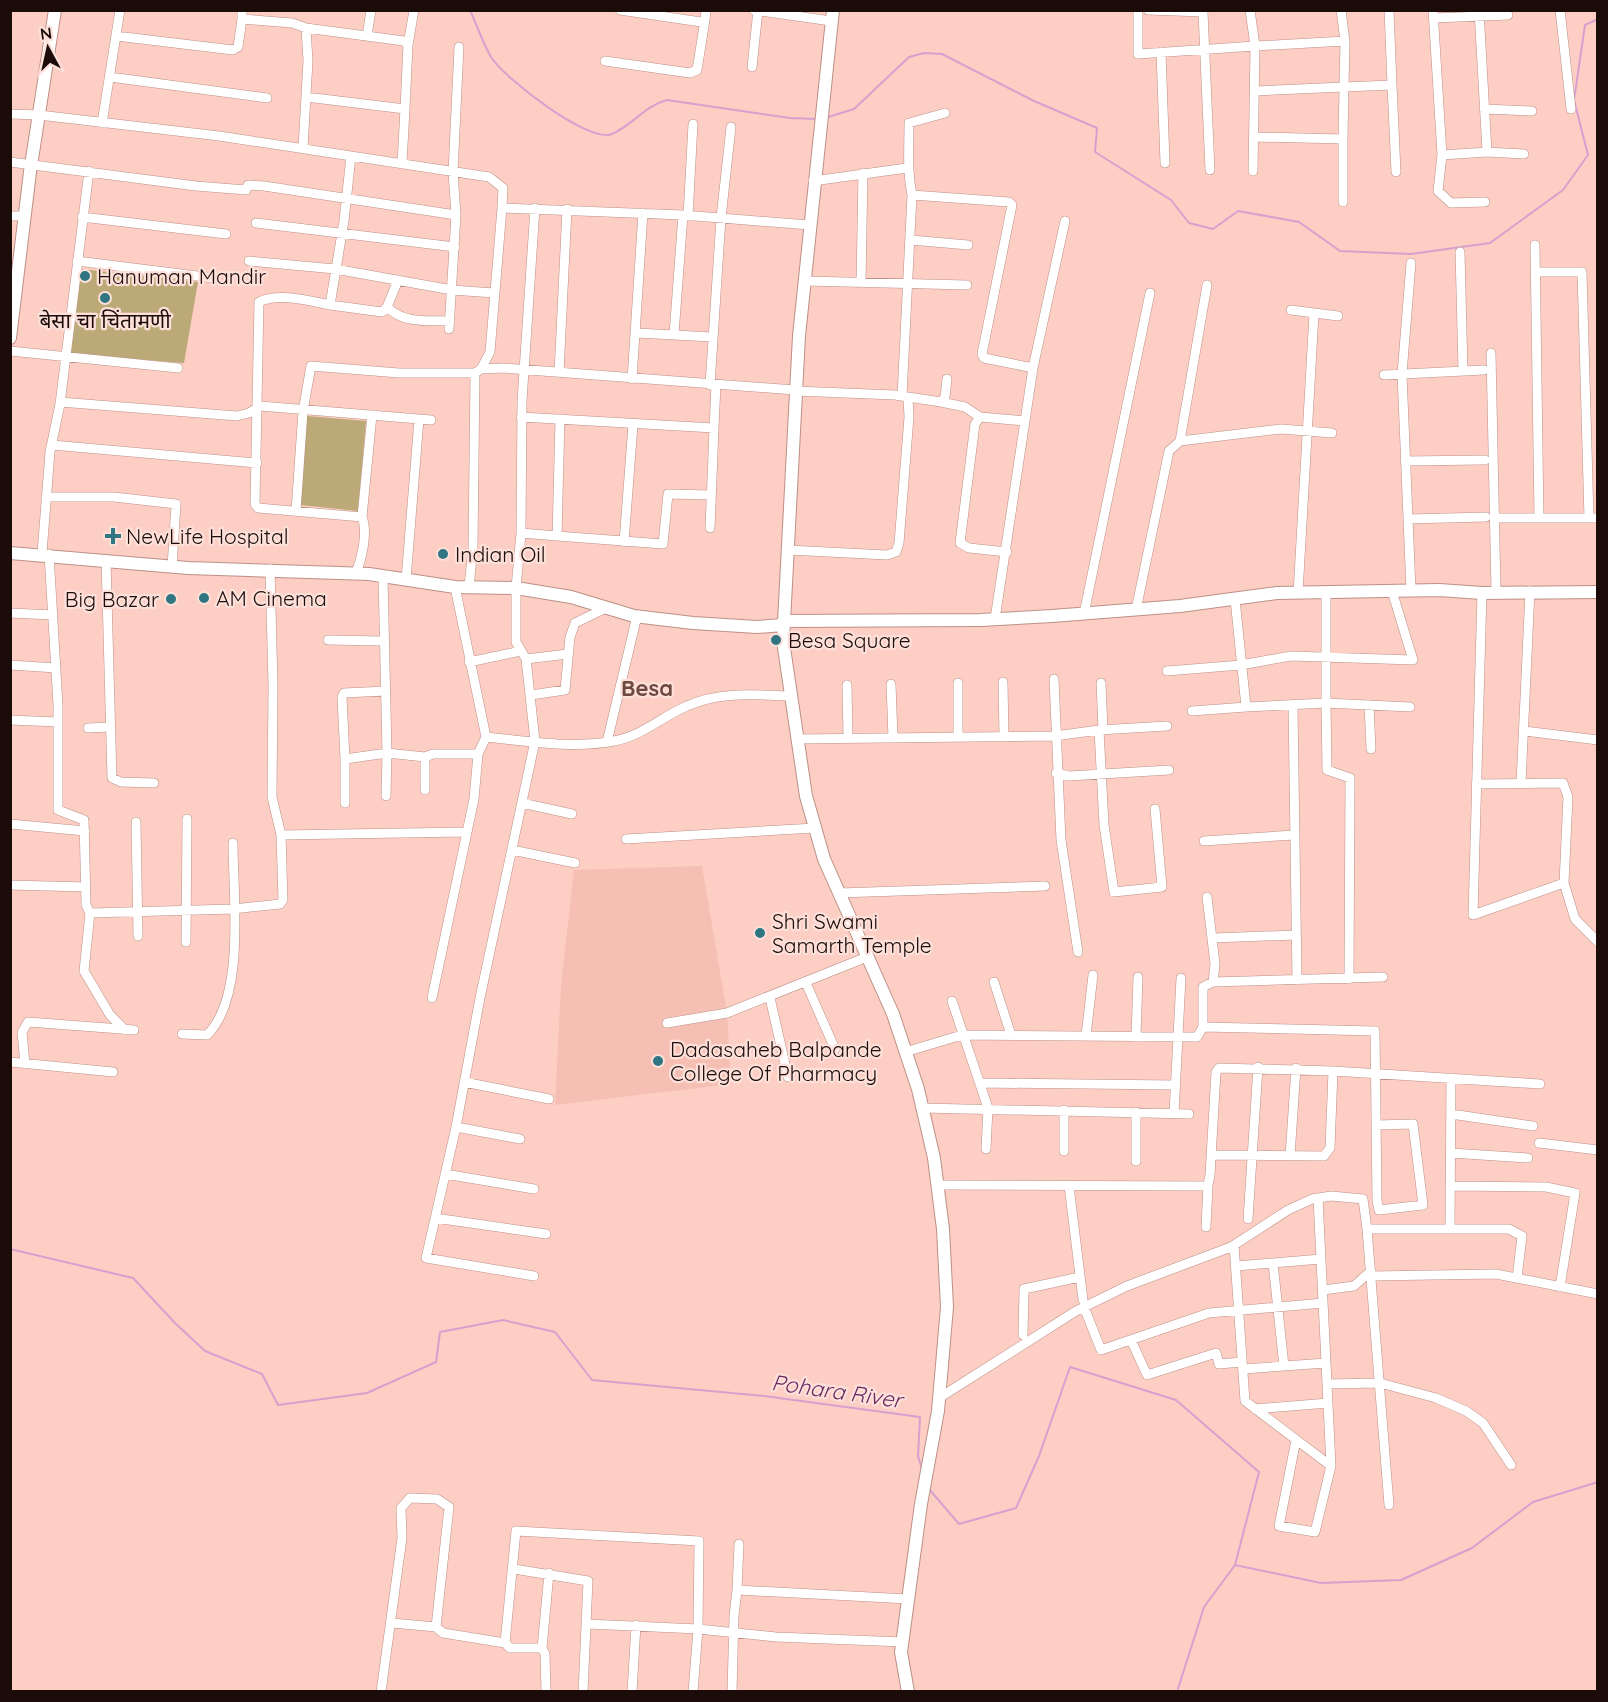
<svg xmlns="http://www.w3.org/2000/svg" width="1608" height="1702" font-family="Quicksand,'Noto Sans Devanagari',sans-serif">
	<rect width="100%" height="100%" fill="#fdcec4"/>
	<path fill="#f6bfb4" d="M 702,866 L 727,1013 L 731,1084 L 555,1105 L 561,985 L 574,870 Z"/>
	<path fill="#ba7" d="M 81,269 L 198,282 L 184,363 L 69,354 Z
		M 307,416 L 366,421 L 358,511 L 300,505 Z"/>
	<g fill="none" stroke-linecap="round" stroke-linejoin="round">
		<path stroke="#d7a1cf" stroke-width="2" d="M 470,10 C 477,26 483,43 491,57 C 504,78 589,144 612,134 C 633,125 644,106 667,100 L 790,118 L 816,119
			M 825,118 L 854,109 L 909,57 L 924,53 L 942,54 L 1034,101 L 1097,128 L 1095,152 L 1171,200 L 1189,223 L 1213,229 L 1238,211 L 1299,222 L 1340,251 L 1411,254 L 1490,243 L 1563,190 L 1588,155 L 1574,100 L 1585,25 L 1598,19
			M 10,1249 L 133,1278 L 175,1323 L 205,1351 L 262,1374 L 278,1405 L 367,1393 L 436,1362 L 440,1332 L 503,1320 L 555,1332 L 592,1380 L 764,1396 L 920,1417 L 918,1456 L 922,1469
			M 929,1489 L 959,1524 L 1016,1508 L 1039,1456 L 1070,1367 L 1176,1400 L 1259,1472 L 1235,1565 L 1321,1583 L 1401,1580 L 1472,1548 L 1533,1502 L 1598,1482
			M 1177,1692 L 1204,1607 L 1235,1565"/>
		<defs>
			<path id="minor" d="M 242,10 L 242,19 L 292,23 L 306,28 L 308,61 L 303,148
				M 620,10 L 701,22 L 705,20 L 706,10
				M 754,10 L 831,21
				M 1138,10 L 1138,54 L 1255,46 L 1253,171
				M 1148,10 L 1203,12 L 1210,170
				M 1250,10 L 1255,46 L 1345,41
				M 1433,10 L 1442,155 L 1438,191 L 1451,203 L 1485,202
				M 1479,10 L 1487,152
				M 1560,10 L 1571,109
				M 1434,18 L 1508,15
				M 306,28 L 404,41 L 408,45 L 405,109
				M 116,36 L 233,50 L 238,47 L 242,19
				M 367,36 L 371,10
				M 408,45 L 414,10
				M 1161,52 L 1165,163
				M 605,61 L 690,73 L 697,70 L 705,20
				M 752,67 L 758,10
				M 110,77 L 267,98
				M 1392,85 L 1396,172
				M 1255,91 L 1344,87 L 1345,41 L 1341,10
				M 306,97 L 405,109 L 402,163
				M 1484,109 L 1532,111
				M 10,114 L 39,115 L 219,136 L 489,177 L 503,188 L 502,208 L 683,215 L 809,225
				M 102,123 L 120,10
				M 1254,137 L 1343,139 L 1344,87 L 1392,85 L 1389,10
				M 1442,155 L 1487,152 L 1524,154
				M 351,156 L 344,221 L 330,305 C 310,301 278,292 259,302 L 255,504 L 258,508 L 362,517 C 368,532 362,558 356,573
				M 10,162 L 196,186 L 246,190 L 248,185 L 264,186 L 456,215
				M 813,181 L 907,168
				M 912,195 L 1009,202 L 1012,205 L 982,354 L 984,358 L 1033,368 L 995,619
				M 1343,202 L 1343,139
				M 10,216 L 25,216
				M 688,216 L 693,124
				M 82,217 L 226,234
				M 256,223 L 455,247
				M 911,240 L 968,245
				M 1535,245 L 1539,518
				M 1460,252 L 1463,371
				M 77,261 L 213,278
				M 249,261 L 335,269 L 452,290 L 494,293
				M 1536,272 L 1582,272 L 1589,518
				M 804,281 L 967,285
				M 861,283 L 863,173
				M 330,305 L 382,312 L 387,307 L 398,280
				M 387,307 C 404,324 427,320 450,321
				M 1291,310 L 1338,316
				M 449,329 L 456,215 L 453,172 L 459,47
				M 637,333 L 712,337
				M 674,334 L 683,215
				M 10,351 L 178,368
				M 1491,353 L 1496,592
				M 1033,368 L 1065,221
				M 481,369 L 490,352 L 502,208
				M 559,373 L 567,209
				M 1384,375 L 1484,370
				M 632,379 L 643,213
				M 710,385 L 721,218 L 731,127
				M 795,391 L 895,395 L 941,402 L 945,397 L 947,379
				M 902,396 L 912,195 C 907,171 909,148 909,123 L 945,113
				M 60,402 L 237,416 L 249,413 L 260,406 L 431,420
				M 941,402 L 965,407 L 980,417 L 1025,421
				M 521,417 L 714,428 L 716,385
				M 980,417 L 975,424 L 960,543 L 969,548 L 1007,552
				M 560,419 L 557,536 L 663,544 L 668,494 L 711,495
				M 1180,441 L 1281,429 L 1332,433
				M 52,445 L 257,463
				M 1405,461 L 1485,460
				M 46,497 L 114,497 L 176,504 L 172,567
				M 296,511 L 303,411 L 311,366 L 399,373 L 475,373 L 481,369 L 503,368 L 795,390
				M 362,517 L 372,415
				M 1495,518 L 1598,518
				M 1408,519 L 1486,517
				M 710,528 L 714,428
				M 521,533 L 557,536
				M 624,542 L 633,425
				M 788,550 L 887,555 L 896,552 L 899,543 L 909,417 L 908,398
				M 42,553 L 50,452 L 60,404 L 89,171
				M 49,554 L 58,705 L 58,810 L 84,820 L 86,905 L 90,913 L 233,909 L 280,904 L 283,900 L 281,835 L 272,797 L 273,686 L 270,569
				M 106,560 L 112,778 L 121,782 L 154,783
				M 406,580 L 419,419
				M 455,587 L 486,737 C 527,741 573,749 614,741 C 642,736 661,717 687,706 C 719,691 756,695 791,696
				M 469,587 L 473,548 L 475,373
				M 1411,590 L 1402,374 L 1411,263
				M 1298,593 L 1314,314
				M 1482,593 L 1473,915 L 1564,883
				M 1235,599 L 1246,707 L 1326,703 L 1326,593
				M 1136,610 L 1169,451 L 1180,441 L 1207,285
				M 10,613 L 53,615
				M 1084,614 L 1150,293
				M 328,640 L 382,641
				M 526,659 L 568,654
				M 469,662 L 521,651
				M 10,665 L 56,668
				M 1167,671 L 1241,665 L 1291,656 L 1413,660 L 1392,591
				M 1054,679 L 1061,840 L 1078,952
				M 1003,682 L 1004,737
				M 958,683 L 958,737
				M 1101,683 L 1103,730
				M 891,684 L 893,738
				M 847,685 L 848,738
				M 531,695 L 565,690 L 570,637 L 575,623 L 606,608
				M 1293,705 L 1297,980
				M 1369,705 L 1371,749
				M 1192,711 L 1246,707
				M 10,720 L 58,722
				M 88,728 L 110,727
				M 1099,730 L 1104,825 L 1114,892 L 1162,887 L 1155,809
				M 1524,731 L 1598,740
				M 797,739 L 1055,736 L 1099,730 L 1167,726
				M 607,742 L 637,616
				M 345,759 L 342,697 L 344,693 L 386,691
				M 1056,773 L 1069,776 L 1169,770
				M 1521,783 L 1530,591
				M 1476,784 L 1563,783 L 1568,797 L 1564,883 L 1575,919 L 1598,942
				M 425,790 L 425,757
				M 386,796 L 387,753 L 425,757 L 433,754 L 478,754
				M 345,803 L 345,759 L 387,753 L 383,576
				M 522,803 L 572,814
				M 136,822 L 138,936
				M 10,824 L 85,831
				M 281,835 L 465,832
				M 626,839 L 815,828
				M 1204,841 L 1294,835
				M 512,850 L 575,863
				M 10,885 L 86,887
				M 839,893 L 1045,886
				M 90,913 L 84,971 L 110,1015 L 125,1030
				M 1213,938 L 1296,935
				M 186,942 L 187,819
				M 1349,979 L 1350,778 L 1327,770 L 1326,703 L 1410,707
				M 994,982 L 1011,1035
				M 1213,982 L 1383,977
				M 806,983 L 835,1049
				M 432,998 L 474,799 L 478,754 L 486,737
				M 770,998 L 788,1077
				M 952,1001 L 988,1108 L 986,1149
				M 667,1023 L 727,1013 L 867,957
				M 1203,1027 L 1203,987 L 1213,982 L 1215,964 L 1207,897
				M 182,1034 L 207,1035 C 246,997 233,895 233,843
				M 1086,1036 L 1093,975
				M 1136,1037 L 1138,977
				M 905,1052 L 962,1035 L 1197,1037 L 1203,1027 L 1375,1031 L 1377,1201 L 1379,1210 L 1423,1205 L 1413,1124 L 1376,1125
				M 10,1062 L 113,1072
				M 25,1064 L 22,1032 L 28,1022 L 134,1030
				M 1333,1071 L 1540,1084
				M 464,1082 L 549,1099
				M 980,1083 L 1175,1085
				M 922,1108 L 1189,1114
				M 1064,1110 L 1064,1151
				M 1136,1112 L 1136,1161
				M 1174,1113 L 1181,978
				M 1451,1114 L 1533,1126
				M 456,1127 L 520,1139
				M 1539,1143 L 1598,1150
				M 1451,1153 L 1528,1158
				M 1290,1156 L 1296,1068
				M 445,1174 L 534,1189
				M 938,1185 L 1203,1186 L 1208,1185 L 1210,1175 L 1216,1072 L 1219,1068 L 1333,1071 L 1330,1148 L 1324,1156 L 1212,1155
				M 1069,1186 L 1083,1300
				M 1450,1186 L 1546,1187 L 1575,1193 L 1560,1287
				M 435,1218 L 546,1234
				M 1248,1219 L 1258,1067
				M 1206,1227 L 1208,1185
				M 1367,1229 L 1389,1505
				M 1450,1229 L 1451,1078
				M 1234,1245 L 1245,1401 L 1331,1466
				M 1273,1263 L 1284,1366
				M 1236,1266 L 1321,1259
				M 534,1276 L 426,1258 L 456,1127 L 480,998 L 535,741 L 526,659 L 516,642 L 516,588 L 521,533 L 522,401 L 535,208
				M 1371,1276 L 1496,1274 L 1598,1294
				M 1323,1290 L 1354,1286 L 1371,1271
				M 1084,1307 L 1101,1350 L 1209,1313 L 1323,1303
				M 1023,1335 L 1024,1289 L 1080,1277
				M 1131,1340 L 1147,1375 L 1216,1353 L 1219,1364 L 1242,1362
				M 1243,1369 L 1326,1363
				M 1327,1384 L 1380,1383 L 1436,1398 L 1466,1411 L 1483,1423 L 1511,1465
				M 939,1398 L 1076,1311 L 1127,1286 L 1231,1247 L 1288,1210 L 1312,1199 L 1331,1196 L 1363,1199 L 1367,1229 L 1509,1229 L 1522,1236 L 1517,1278
				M 1255,1409 L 1328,1403
				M 1296,1440 L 1279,1526 L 1315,1532 L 1331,1466 L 1318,1198
				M 514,1569 L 588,1581 L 583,1692
				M 737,1590 L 739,1544
				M 392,1623 L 436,1627
				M 588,1624 L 698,1629 L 776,1637 L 903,1642
				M 505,1643 L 516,1531 L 699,1541 L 698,1629 L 693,1692
				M 381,1692 L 402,1538 L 401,1508 L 410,1498 L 437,1499 L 449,1507 L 436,1627 L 443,1633 L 505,1643 L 510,1648 L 542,1648
				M 546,1692 L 545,1654 L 542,1648 L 549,1573
				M 632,1692 L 636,1625
				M 732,1692 L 734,1616 L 737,1590 L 908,1599"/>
			<path id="tertiary" d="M 833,10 L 799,336 L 783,641 L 806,796 L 824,859 L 893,1014 L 918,1089 L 934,1158 L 943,1229 L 947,1307 L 938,1411 L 921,1504 L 901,1652 L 908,1692
				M 10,338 L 30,172 L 55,10
				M 10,553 L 188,568 L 369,574 L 455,587 L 516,588 L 571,597 L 634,616 L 693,623 L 757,627 L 783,625
				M 783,621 L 980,620 L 1052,616 L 1180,606 L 1277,593 L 1439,590 L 1482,593 L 1598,592"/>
		</defs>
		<use href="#minor" stroke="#bc9086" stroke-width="10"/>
		<use href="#tertiary" stroke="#bc9086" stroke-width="14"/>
		<use href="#minor" stroke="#fff" stroke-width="9"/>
		<use href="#tertiary" stroke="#fff" stroke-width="12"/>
	</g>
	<g fill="#2f7582" stroke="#fde0da" stroke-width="2">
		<circle cx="85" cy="276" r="6"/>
		<circle cx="105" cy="298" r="6"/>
		<path d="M110 527h6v6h6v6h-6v6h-6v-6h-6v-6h6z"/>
		<circle cx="443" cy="554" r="6"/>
		<circle cx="204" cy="598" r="6"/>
		<circle cx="171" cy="599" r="6"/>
		<circle cx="776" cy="640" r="6"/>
		<circle cx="760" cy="933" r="6"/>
		<circle cx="658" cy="1061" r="6"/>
	</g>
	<g text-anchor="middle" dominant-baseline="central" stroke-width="4.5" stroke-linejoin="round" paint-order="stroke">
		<g font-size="21" fill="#1b0c09" stroke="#fde0da" text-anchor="start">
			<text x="97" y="276">Hanuman Mandir</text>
			<text x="105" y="320" text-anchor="middle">बेसा चा चिंतामणी</text>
			<text x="126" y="536">NewLife Hospital</text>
			<text x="455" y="554">Indian Oil</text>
			<text x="216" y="598">AM Cinema</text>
			<text x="159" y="599" text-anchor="end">Big Bazar</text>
			<text x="788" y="640">Besa Square</text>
			<text x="772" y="921">Shri Swami<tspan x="772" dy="24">Samarth Temple</tspan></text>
			<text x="670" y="1049">Dadasaheb Balpande<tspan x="670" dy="24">College Of Pharmacy</tspan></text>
		</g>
		<g font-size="22" font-weight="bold" fill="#6e473f" stroke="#fde0da">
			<text x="647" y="688">Besa</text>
		</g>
		<g font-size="22" font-style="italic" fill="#692962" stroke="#fde0da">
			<text transform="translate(837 1391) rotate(8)">Pohara River</text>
		</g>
	</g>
	<rect width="1608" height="1702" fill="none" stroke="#1b0c09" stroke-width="24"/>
	<g transform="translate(48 48) rotate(352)" stroke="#fde0da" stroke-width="4.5" paint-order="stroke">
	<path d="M0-4.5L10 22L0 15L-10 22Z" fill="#1b0c09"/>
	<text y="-9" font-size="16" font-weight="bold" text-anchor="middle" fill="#1b0c09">N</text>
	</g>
</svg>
